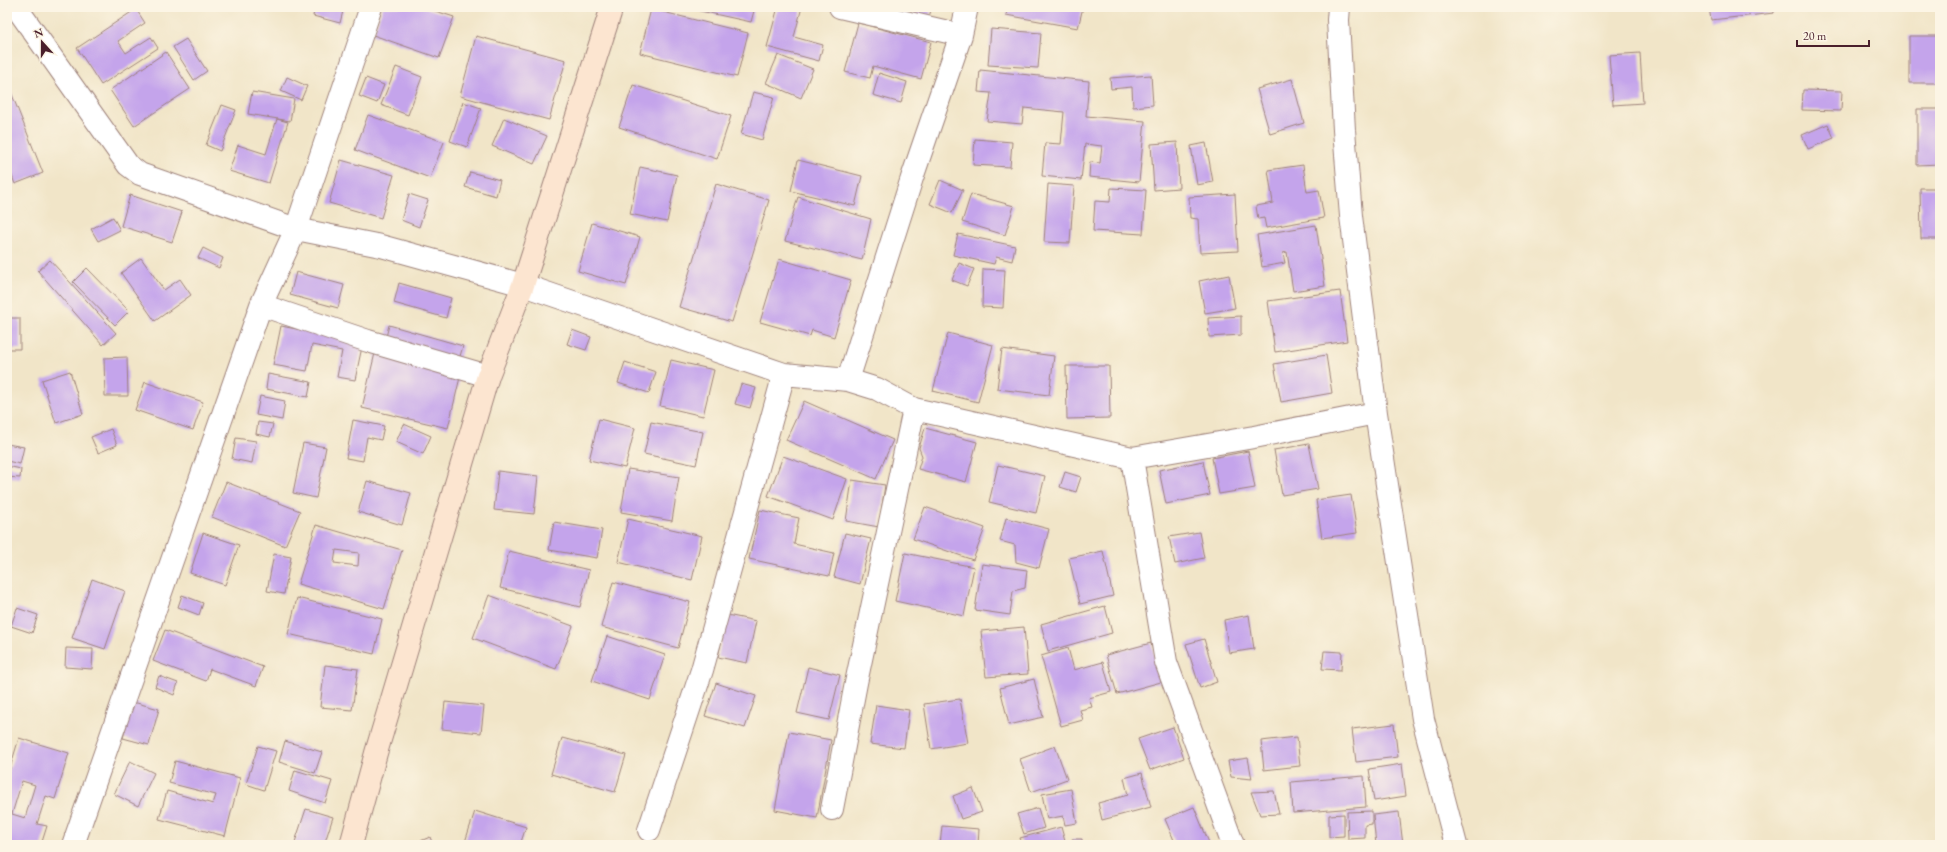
<svg xmlns="http://www.w3.org/2000/svg" width="1947" height="852" font-family="'EB Garamond',serif">
	<rect width="100%" height="100%" fill="#fcf5e5"/>
	<filter id="ink" filterUnits="userSpaceOnUse"><feTurbulence type="fractalNoise" baseFrequency=".025" numOctaves="2"/><feDisplacementMap in="SourceGraphic" scale="8" xChannelSelector="R" yChannelSelector="G"/><feConvolveMatrix kernelMatrix="1 2 1 2 8 2 1 2 1" color-interpolation-filters="sRGB"/></filter>
	<filter id="wash" filterUnits="userSpaceOnUse"><feTurbulence type="fractalNoise" baseFrequency=".012" numOctaves="4" result="noise"/><feDisplacementMap in="SourceGraphic" scale="16" xChannelSelector="R" yChannelSelector="G"/><feGaussianBlur stdDeviation="0.9" result="paint"/><feColorMatrix in="noise" values="0 0 0 0 0 0 0 0 0 0 0 0 0 0 0 0 0 1.4 0 .05"/><feComposite in="paint" operator="in"/></filter>
	<g filter="url(#wash)">
		<rect width="100%" height="100%" fill="#f1e5c8"/>
		<g id="blocks">
			<path fill="#c4a4eb" fill-rule="evenodd" d="M 315,7 L 344,7 L 340,23 L 313,16 Z
				M 383,7 L 423,7 L 454,17 L 439,58 L 373,35 Z
				M 682,7 L 755,7 L 751,22 Z
				M 778,7 L 802,7 L 794,37 L 823,45 L 819,61 L 767,47 Z
				M 888,7 L 932,7 L 929,17 Z
				M 1008,7 L 1083,7 L 1078,28 L 1006,15 Z
				M 1709,7 L 1774,7 L 1774,13 L 1711,20 Z
				M 136,9 L 145,23 L 118,41 L 126,53 L 151,37 L 158,48 L 101,85 L 77,48 Z
				M 651,9 L 748,33 L 737,77 L 640,53 Z
				M 858,23 L 931,42 L 921,79 L 873,66 L 870,78 L 845,72 Z
				M 991,29 L 1041,33 L 1038,68 L 988,65 Z
				M 476,36 L 566,60 L 549,120 L 460,96 Z
				M 1909,36 L 1940,36 L 1940,83 L 1909,83 Z
				M 186,39 L 207,71 L 194,80 L 173,47 Z
				M 166,52 L 190,89 L 134,126 L 110,90 Z
				M 1640,53 L 1643,103 L 1613,105 L 1609,55 Z
				M 778,55 L 813,69 L 801,98 L 766,83 Z
				M 396,67 L 422,77 L 408,115 L 381,105 Z
				M 980,70 L 1089,81 L 1086,116 L 1145,121 L 1139,182 L 1089,177 L 1090,162 L 1100,163 L 1102,146 L 1085,144 L 1081,180 L 1042,176 L 1045,143 L 1061,144 L 1064,112 L 1024,108 L 1022,124 L 987,121 L 991,93 L 978,92 Z
				M 879,73 L 907,82 L 901,103 L 873,95 Z
				M 1151,75 L 1153,105 L 1133,107 L 1132,87 L 1111,89 L 1110,78 Z
				M 287,77 L 307,86 L 301,100 L 281,91 Z
				M 366,78 L 384,85 L 377,103 L 359,96 Z
				M 1292,79 L 1304,123 L 1270,134 L 1257,89 Z
				M 7,82 L 43,173 L 15,184 L 7,163 Z
				M 633,85 L 731,116 L 717,159 L 619,127 Z
				M 1803,90 L 1842,91 L 1841,111 L 1802,110 Z
				M 252,92 L 294,99 L 290,121 L 248,114 Z
				M 753,92 L 774,97 L 762,140 L 741,134 Z
				M 463,102 L 481,108 L 467,147 L 450,141 Z
				M 222,105 L 236,110 L 220,151 L 206,145 Z
				M 1917,109 L 1940,109 L 1940,164 L 1917,165 Z
				M 368,115 L 444,142 L 430,178 L 355,150 Z
				M 504,118 L 547,136 L 534,164 L 492,146 Z
				M 277,119 L 288,122 L 269,183 L 229,171 L 238,145 L 266,154 Z
				M 1828,124 L 1834,138 L 1808,149 L 1802,135 Z
				M 975,139 L 1012,142 L 1010,167 L 973,165 Z
				M 1177,142 L 1179,188 L 1154,190 L 1151,144 Z
				M 1206,143 L 1213,182 L 1197,185 L 1191,146 Z
				M 341,160 L 394,175 L 381,218 L 329,203 Z
				M 798,160 L 862,176 L 855,206 L 791,191 Z
				M 1303,165 L 1307,192 L 1319,190 L 1324,218 L 1266,228 L 1264,218 L 1258,219 L 1256,206 L 1273,203 L 1268,170 Z
				M 640,167 L 677,175 L 667,222 L 630,214 Z
				M 470,172 L 500,180 L 496,196 L 465,187 Z
				M 940,180 L 963,190 L 952,213 L 930,204 Z
				M 716,184 L 769,200 L 732,322 L 679,307 Z
				M 1048,184 L 1074,186 L 1070,243 L 1044,242 Z
				M 1111,188 L 1146,190 L 1143,234 L 1093,231 L 1095,201 L 1110,202 Z
				M 1920,188 L 1940,188 L 1940,239 L 1921,239 Z
				M 409,194 L 428,200 L 419,227 L 401,220 Z
				M 971,194 L 1014,206 L 1005,235 L 962,222 Z
				M 1235,194 L 1238,251 L 1200,253 L 1198,219 L 1190,218 L 1189,197 Z
				M 130,195 L 182,212 L 172,242 L 121,226 Z
				M 798,197 L 871,219 L 862,260 L 785,241 Z
				M 113,217 L 120,230 L 98,241 L 91,229 Z
				M 592,223 L 640,237 L 626,285 L 578,271 Z
				M 1316,225 L 1325,286 L 1293,291 L 1287,252 L 1283,253 L 1285,263 L 1262,267 L 1257,235 Z
				M 958,234 L 1015,246 L 1012,261 L 996,257 L 994,264 L 953,255 Z
				M 203,248 L 223,258 L 219,268 L 198,258 Z
				M 141,258 L 164,290 L 180,279 L 191,295 L 155,321 L 121,273 Z
				M 779,259 L 851,280 L 834,337 L 812,330 L 810,336 L 760,322 Z
				M 50,260 L 116,333 L 103,345 L 38,271 Z
				M 959,263 L 974,269 L 967,286 L 952,280 Z
				M 87,268 L 129,311 L 115,325 L 73,282 Z
				M 983,269 L 1005,270 L 1003,308 L 982,307 Z
				M 296,272 L 344,285 L 338,308 L 290,295 Z
				M 1229,275 L 1235,308 L 1205,313 L 1199,281 Z
				M 399,283 L 451,298 L 446,318 L 394,303 Z
				M 1340,291 L 1347,341 L 1275,352 L 1268,301 Z
				M 1241,316 L 1241,335 L 1209,337 L 1208,318 Z
				M 7,318 L 20,318 L 20,349 L 7,349 Z
				M 389,325 L 463,346 L 458,363 L 385,341 Z
				M 281,326 L 363,342 L 355,380 L 337,377 L 342,351 L 312,345 L 307,371 L 273,365 Z
				M 572,330 L 591,337 L 586,350 L 567,344 Z
				M 948,333 L 993,345 L 978,402 L 933,391 Z
				M 1002,349 L 1054,356 L 1049,395 L 997,389 Z
				M 375,353 L 461,373 L 448,428 L 362,408 Z
				M 1326,355 L 1332,393 L 1281,402 L 1274,364 Z
				M 127,357 L 128,396 L 105,396 L 104,358 Z
				M 671,360 L 714,370 L 703,416 L 660,406 Z
				M 625,362 L 656,372 L 649,393 L 618,383 Z
				M 1066,366 L 1109,366 L 1110,418 L 1067,419 Z
				M 70,371 L 83,414 L 56,423 L 42,380 Z
				M 268,374 L 311,382 L 308,397 L 266,389 Z
				M 145,382 L 203,402 L 193,430 L 135,410 Z
				M 741,384 L 756,388 L 750,408 L 735,404 Z
				M 260,396 L 285,401 L 282,420 L 256,415 Z
				M 804,401 L 893,440 L 876,479 L 786,440 Z
				M 599,419 L 635,428 L 625,468 L 589,460 Z
				M 353,420 L 384,426 L 381,440 L 367,437 L 363,461 L 346,458 Z
				M 258,422 L 273,424 L 270,437 L 256,434 Z
				M 651,422 L 703,432 L 696,465 L 644,454 Z
				M 404,424 L 431,436 L 423,454 L 396,442 Z
				M 925,428 L 977,442 L 966,482 L 918,469 L 922,456 L 919,448 Z
				M 111,429 L 117,445 L 98,453 L 91,437 Z
				M 236,438 L 256,441 L 252,463 L 232,459 Z
				M 303,443 L 326,447 L 316,498 L 293,493 Z
				M 7,444 L 24,447 L 20,464 L 7,461 Z
				M 1309,444 L 1318,489 L 1282,495 L 1274,450 Z
				M 1248,451 L 1255,488 L 1219,494 L 1212,458 Z
				M 783,456 L 847,479 L 833,520 L 768,496 Z
				M 1203,461 L 1210,495 L 1166,504 L 1159,470 Z
				M 998,465 L 1045,476 L 1036,513 L 989,502 Z
				M 7,466 L 21,469 L 20,478 L 7,477 Z
				M 628,469 L 679,477 L 672,521 L 621,512 Z
				M 498,471 L 538,476 L 534,514 L 494,510 Z
				M 1065,472 L 1081,477 L 1076,492 L 1060,487 Z
				M 852,480 L 885,485 L 879,527 L 846,521 Z
				M 367,481 L 411,493 L 402,525 L 358,512 Z
				M 226,482 L 300,511 L 285,546 L 212,517 Z
				M 1351,495 L 1357,533 L 1322,538 L 1316,500 Z
				M 925,507 L 985,528 L 973,560 L 913,539 Z
				M 760,510 L 799,518 L 794,544 L 834,553 L 829,576 L 749,559 Z
				M 1006,518 L 1049,529 L 1039,568 L 1016,562 L 1015,545 L 1000,541 Z
				M 628,519 L 702,536 L 692,580 L 618,562 Z
				M 554,522 L 602,530 L 597,558 L 549,550 Z
				M 316,525 L 402,550 L 384,609 L 298,584 ZM 336,550 L 359,553 L 358,566 L 334,563 Z
				M 1199,532 L 1204,558 L 1175,564 L 1169,537 Z
				M 203,533 L 239,545 L 225,585 L 190,573 Z
				M 845,533 L 871,539 L 860,584 L 834,577 Z
				M 509,551 L 589,570 L 580,607 L 500,588 Z
				M 1103,551 L 1113,596 L 1080,604 L 1069,558 Z
				M 905,553 L 974,567 L 964,616 L 895,601 Z
				M 274,554 L 291,557 L 284,594 L 267,591 Z
				M 982,564 L 1027,570 L 1025,588 L 1013,591 L 1010,615 L 975,610 Z
				M 92,579 L 125,591 L 105,649 L 72,638 Z
				M 613,582 L 690,602 L 678,648 L 601,627 Z
				M 182,595 L 203,603 L 199,615 L 178,607 Z
				M 489,595 L 573,626 L 556,669 L 473,638 Z
				M 297,598 L 382,619 L 374,654 L 288,634 Z
				M 1105,606 L 1112,633 L 1048,651 L 1041,624 Z
				M 17,608 L 38,615 L 32,633 L 11,626 Z
				M 727,615 L 756,621 L 747,663 L 718,657 Z
				M 1249,615 L 1254,649 L 1229,653 L 1224,620 Z
				M 1024,627 L 1028,674 L 986,677 L 981,631 Z
				M 165,630 L 263,667 L 256,686 L 210,669 L 206,681 L 153,661 Z
				M 607,636 L 665,655 L 650,700 L 592,681 Z
				M 1204,639 L 1217,682 L 1200,688 L 1186,644 Z
				M 1151,643 L 1161,682 L 1117,694 L 1106,655 Z
				M 66,648 L 93,649 L 92,669 L 65,667 Z
				M 1068,648 L 1074,670 L 1103,662 L 1111,692 L 1089,698 L 1092,707 L 1080,710 L 1083,720 L 1061,726 L 1041,656 Z
				M 1324,651 L 1342,652 L 1341,670 L 1322,669 Z
				M 325,665 L 358,669 L 352,710 L 320,707 Z
				M 808,667 L 840,675 L 829,720 L 797,713 Z
				M 159,676 L 178,683 L 174,695 L 155,687 Z
				M 1034,679 L 1043,717 L 1009,725 L 1000,688 Z
				M 716,683 L 756,696 L 745,728 L 705,716 Z
				M 960,699 L 968,743 L 931,749 L 924,704 Z
				M 133,702 L 159,709 L 149,745 L 123,738 Z
				M 445,702 L 484,706 L 481,733 L 442,729 Z
				M 876,705 L 909,710 L 904,748 L 870,744 Z
				M 1394,724 L 1398,757 L 1356,762 L 1352,729 Z
				M 1173,727 L 1184,758 L 1150,770 L 1138,739 Z
				M 789,732 L 831,740 L 817,818 L 775,810 Z
				M 1297,737 L 1300,766 L 1264,770 L 1261,741 Z
				M 19,738 L 69,753 L 55,799 L 46,796 L 37,824 L 47,826 L 41,845 L 7,845 L 7,778 ZM 22,781 L 35,785 L 25,818 L 12,814 Z
				M 562,738 L 626,755 L 615,792 L 551,774 Z
				M 285,741 L 322,752 L 315,773 L 279,762 Z
				M 258,746 L 276,751 L 264,790 L 246,784 Z
				M 1055,746 L 1067,779 L 1031,792 L 1020,759 Z
				M 1248,758 L 1252,779 L 1231,777 L 1228,761 Z
				M 130,761 L 154,773 L 138,806 L 114,794 Z
				M 175,761 L 240,778 L 225,836 L 159,819 L 167,791 L 213,804 L 216,795 L 169,783 Z
				M 1402,764 L 1406,796 L 1374,801 L 1369,769 Z
				M 295,770 L 332,781 L 325,803 L 289,791 Z
				M 1142,773 L 1151,807 L 1102,820 L 1098,803 L 1128,795 L 1124,778 Z
				M 1364,776 L 1366,807 L 1293,813 L 1291,782 Z
				M 973,788 L 982,812 L 961,819 L 953,796 Z
				M 1071,789 L 1077,823 L 1065,825 L 1063,816 L 1047,819 L 1042,794 Z
				M 1274,791 L 1279,814 L 1260,815 L 1251,792 Z
				M 1194,807 L 1210,845 L 1176,845 L 1165,819 Z
				M 1038,808 L 1044,828 L 1024,834 L 1017,814 Z
				M 306,809 L 333,817 L 324,845 L 294,845 Z
				M 475,811 L 526,827 L 520,845 L 464,845 Z
				M 1372,811 L 1372,824 L 1365,825 L 1365,838 L 1348,839 L 1347,812 Z
				M 1399,812 L 1403,845 L 1376,845 L 1373,815 Z
				M 1344,814 L 1344,836 L 1329,837 L 1329,815 Z
				M 942,826 L 979,829 L 978,845 L 940,845 Z
				M 1061,827 L 1066,845 L 1022,845 L 1020,838 Z
				M 430,837 L 433,845 L 411,845 Z
				M 1072,839 L 1082,839 L 1082,845 L 1072,845 Z"/>
		</g>
	</g>
	<g filter="url(#ink)">
		<use href="#blocks" fill-opacity="0" stroke="#9e827a" stroke-width="1"/>
		<g fill="none" stroke-linecap="round" stroke-linejoin="round">
			<defs>
				<path id="street" d="M 16,7 L 128,165 L 140,174 L 296,229 L 381,246 L 523,285 L 784,374 L 848,380 L 877,389 L 914,409 L 1132,458 L 1254,437 L 1376,413
					M 840,7 L 961,35
					M 1339,7 L 1338,20 L 1344,130 L 1351,216 L 1376,413 L 1423,719 L 1456,845
					M 261,305 L 368,341 L 488,376
					M 848,380 L 912,178 L 961,35 L 967,7
					M 1132,458 L 1166,662 L 1233,845
					M 832,809 L 856,683 L 914,409
					M 649,830 L 702,670 L 784,374
					M 73,845 L 261,305 L 296,229 L 371,7"/>
				<path id="secondary" d="M 351,845 L 376,753 L 488,376 L 523,285 L 612,7"/>
			</defs>
			<use href="#street" stroke="#9e827a" stroke-width="24"/>
			<use href="#secondary" stroke="#9e827a" stroke-width="24"/>
			<use href="#street" stroke="#fff" stroke-width="22"/>
			<use href="#secondary" stroke="#fce5d0" stroke-width="22"/>
		</g>
	</g>
	<rect width="1947" height="852" fill="none" stroke="#fcf5e5" stroke-width="24"/>
	<g transform="translate(42 42) rotate(339)" stroke="#fcf5e5" stroke-width="3" paint-order="stroke">
	<path d="M0-3L7 15L0 10L-7 15Z" fill="#4a1f2b"/>
	<text y="-6" font-size="11" font-weight="bold" text-anchor="middle" fill="#4a1f2b">N</text>
	</g>
	<path d="M1797 40v6h72v-6" fill="none" stroke="#4a1f2b" stroke-width="2"/>
	<text x="1803" y="40" font-size="12" fill="#4a1f2b" stroke="#fcf5e5" stroke-width="3" paint-order="stroke">20 m</text>
</svg>
